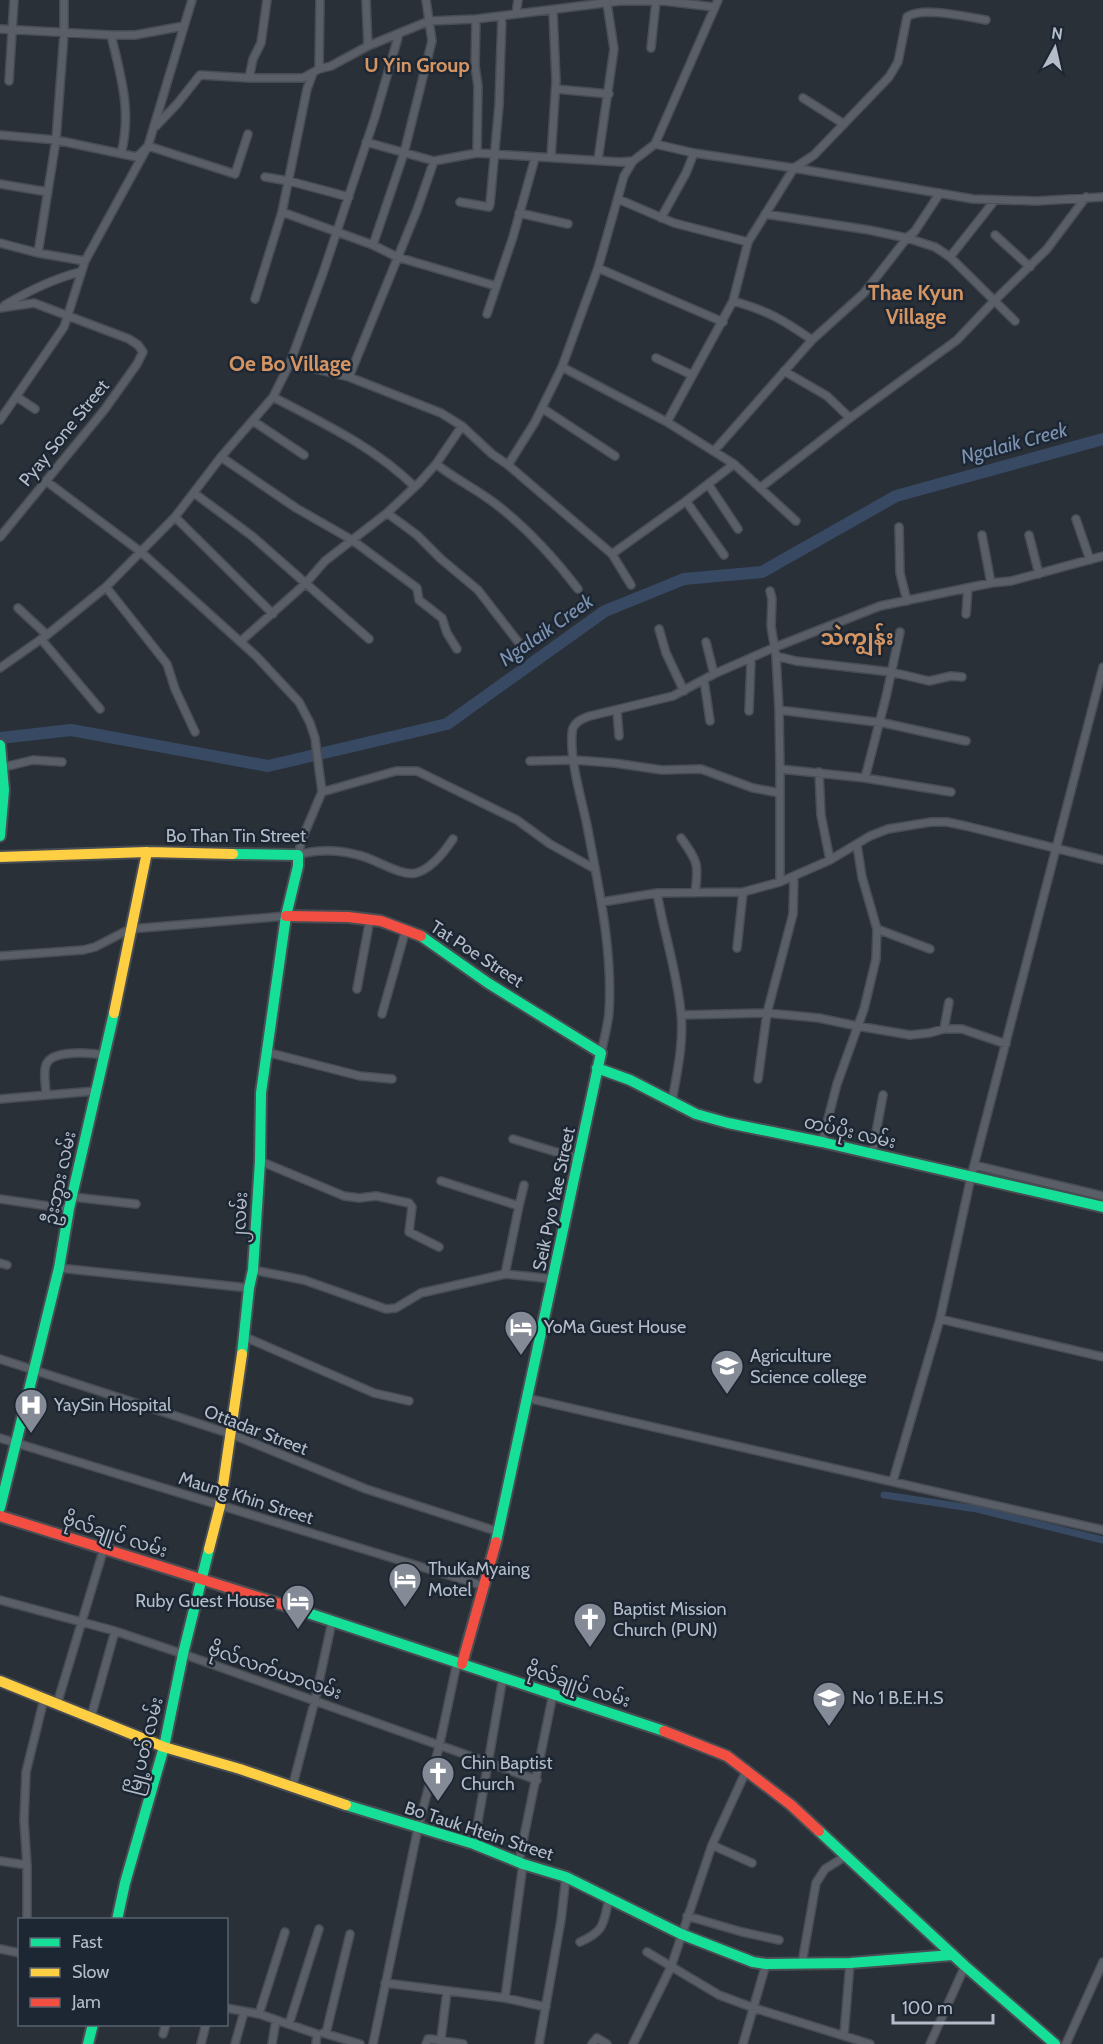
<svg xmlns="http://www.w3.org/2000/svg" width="1103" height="2044" font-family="Cabin,'Noto Sans Myanmar',sans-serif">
	<rect width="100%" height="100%" fill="#2a3038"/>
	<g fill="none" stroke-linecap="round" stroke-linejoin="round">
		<path stroke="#384963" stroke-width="7" d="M 884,1495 L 977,1509 L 1103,1540"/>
		<path stroke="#384963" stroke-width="12" d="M 0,738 L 71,730 L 268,766 L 447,724 L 605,611 L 684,579 L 762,572 L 896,496 L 1103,439"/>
		<defs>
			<path id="street" d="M 366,0 L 368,46
				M 516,14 L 620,1 L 664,1 L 714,7
				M 476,19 L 475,66 L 478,86 L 477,153
				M 0,29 L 111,35 L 135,35 L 184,26
				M 111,35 C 121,77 132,111 121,154
				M 651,48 L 656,1
				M 319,69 L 320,0
				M 249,78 L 253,59 L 261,43 L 267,0
				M 9,81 L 14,0
				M 556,89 L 609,94
				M 803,98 L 844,124
				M 156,126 L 177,104 L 200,75 L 249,78 L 303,78 L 319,69 L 331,66 L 368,46 L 429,21 L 476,19 L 516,14 L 518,0
				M 0,135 L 56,140 L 137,157 L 148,146 L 235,174 L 248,134
				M 366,142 L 434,161 L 477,153 L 620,162 L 633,161
				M 655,144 L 694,153 L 794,168 L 973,199 L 1037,201 L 1103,197
				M 551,157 L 556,81 L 553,11
				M 598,160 L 614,49 L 607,3
				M 265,177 L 289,181 L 349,197
				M 0,184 L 48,192
				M 618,199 L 674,223 L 748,242
				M 460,202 L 489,207 L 490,204 L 499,105 L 502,16
				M 282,212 L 373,245 L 397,257 L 496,286
				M 519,213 L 568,224
				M 765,214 L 869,230 L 907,238 L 935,247 L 950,257 L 1015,321
				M 661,218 L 686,173 L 694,153
				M 995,235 L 1030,267
				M 0,243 L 38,253 L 85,261
				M 373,245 L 404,153 L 432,41 L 426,0
				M 38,253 L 56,140 L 64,34 L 64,0
				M 950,257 L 995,200
				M 598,268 L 723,322
				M 255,299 L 282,212 L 307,89 L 313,73
				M 733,301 C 768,311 782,319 812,340
				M 5,305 C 30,290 53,279 80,272
				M 0,308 L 34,303 L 129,339 L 138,345 L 143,352 L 137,364 L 105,409 L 0,537
				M 487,314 L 513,237 L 535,158
				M 656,358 L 692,375
				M 290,363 L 349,377 L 441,413 L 462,426 L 492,454 L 508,465 L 612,554 L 631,585
				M 562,367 L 667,422 L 734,464 L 796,521
				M 784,371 L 827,396 L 850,418
				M 349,377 L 417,210 L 434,161
				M 17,397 L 35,409
				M 273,397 C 323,423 374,447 415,487
				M 542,408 L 615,456
				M 0,420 L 64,327 L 85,261 L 148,146 L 192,0
				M 253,421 L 304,455
				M 667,422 L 733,301 L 748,242 L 794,168 L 814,155 L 889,77 L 898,62 L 907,17 C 921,6 968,17 986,20
				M 714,451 L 812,340 L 864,293 L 907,238 L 915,231 L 940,193
				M 221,457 L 296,508 L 352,540 L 417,588 L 419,600 L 442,618 L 447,633 L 457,649
				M 436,464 C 455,479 478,490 497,505 C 528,529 555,559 578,589
				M 508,465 L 535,422 L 562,367 L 598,268 L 624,176 L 633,161 L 655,144 L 718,0
				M 46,481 L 141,552 L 256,656 L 299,702 L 310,723 L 315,738 L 322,792 L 302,839 L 298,855 C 317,849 339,850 358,855 C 374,858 401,877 416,873 C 431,869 445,851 453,839
				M 708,484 L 738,529
				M 760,488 L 850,418 L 957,340 L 994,301 L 1047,249 L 1086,197
				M 194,493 L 252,536 L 369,639
				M 686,501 L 724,555
				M 387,513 L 417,535 L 441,559 L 478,590 L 519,643
				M 175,517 L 273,614
				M 1076,519 L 1090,560
				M 899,527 L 900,573 L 907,601
				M 982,535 L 991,583
				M 1029,535 L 1039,574
				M 612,554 L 686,501 L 734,464
				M 106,587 L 167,664 L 175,689 L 195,732
				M 770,591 L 772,599 L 771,626 L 776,656 L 779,710 L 780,769 L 865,778 L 951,792
				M 18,608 L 47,635
				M 966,614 L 968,588
				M 659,629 L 666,653 L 684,691
				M 41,639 L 100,709
				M 240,642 L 305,584 L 325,561 L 387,513 L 420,482 L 436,464 L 462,426
				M 706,642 L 714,674
				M 776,656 L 796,661 L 891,672 L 929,681 L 951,676 L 962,677
				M 0,668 L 47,635 L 106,587 L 175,517 L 221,457 L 273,397 L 290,363 L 323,273 L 375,117 L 399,34
				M 704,680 L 710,721
				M 617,710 L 619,736
				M 779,710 L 884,723 L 966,741
				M 749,711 L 751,660
				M 530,761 L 574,760 L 614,763 L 662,770 L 701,769 L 753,788 L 780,793
				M 4,767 L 33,760 L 62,762
				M 819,772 L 821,815 L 830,860
				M 865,778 L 886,697 L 900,632
				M 322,792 L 396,771 L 417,771 L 517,820 L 550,844 L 595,869
				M 681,838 C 698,862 699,864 695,893
				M 780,882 L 780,769
				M 657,893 C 664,933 677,972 681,1013 C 684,1042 677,1073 672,1101
				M 602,902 L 657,893 L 743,892 L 780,882 L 830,860 L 870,836 L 888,829 L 931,822 L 947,822 L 966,826 L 1103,860
				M 877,929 L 930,949
				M 737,948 L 743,892
				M 0,956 L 83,950 L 95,947 L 130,929 L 286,916
				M 357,989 L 370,919
				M 382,1014 L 406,929
				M 681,1015 L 767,1013 L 793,914 L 794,876
				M 944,1029 L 949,1002
				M 266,1052 L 360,1076 L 392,1079
				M 601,1053 C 604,1039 608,1025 609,1012 C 613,949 598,885 587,825 C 581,797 570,761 572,734 C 572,723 581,719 590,716 L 673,696 L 714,674 L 773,648 L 880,606 L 991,583 L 1011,581 L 1103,556
				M 758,1079 L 767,1013 L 819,1018 L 857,1026 L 910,1035 L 929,1033 L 944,1029 L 962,1029 L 1006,1044
				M 46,1095 C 46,1086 43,1073 46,1065 C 51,1049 92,1053 105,1055
				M 0,1099 L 95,1091
				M 513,1139 L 579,1159
				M 822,1142 L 837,1084 L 864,1009 L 876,959 L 877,929 L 862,877 L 857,845
				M 872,1154 L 883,1095
				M 260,1161 L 344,1196 L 359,1198 L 376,1196 L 409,1203 L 412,1207 L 409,1232 L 439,1247
				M 974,1165 L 1103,1196
				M 441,1181 L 519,1206 L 505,1274
				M 73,1197 L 136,1204
				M 0,1199 L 69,1209
				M 519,1206 L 524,1185
				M 0,1263 L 7,1265
				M 59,1268 L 249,1288
				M 253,1270 L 304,1280 L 386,1309 L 396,1308 L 421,1293 L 505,1274 L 553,1279
				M 940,1319 L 1103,1357
				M 245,1337 L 374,1393 L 409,1401
				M 0,1359 L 231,1434 L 366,1489 L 499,1532
				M 527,1398 L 1103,1530
				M 0,1438 L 484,1586
				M 893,1481 L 940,1319 L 971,1177 L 1103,667
				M 0,1600 L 115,1631 L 183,1654 L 537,1780
				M 57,1704 L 104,1548
				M 91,1717 L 115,1631
				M 292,1788 L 315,1700 L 332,1622
				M 474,1844 L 503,1677
				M 712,1845 L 752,1863
				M 0,1861 L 27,1865
				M 519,1861 L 553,1694
				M 687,1916 L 742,1932 L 779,1940
				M 27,1920 L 27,1865 L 24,1820 L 26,1772 L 44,1699
				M 580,1942 C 605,1931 603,1924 609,1899
				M 0,1949 L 20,1953
				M 647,1952 L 719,1995 L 754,2008 L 870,2044
				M 802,1963 L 816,1883 L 825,1869 L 846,1856
				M 385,1983 L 505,1998 L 546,2007
				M 505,1998 L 523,1864
				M 226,2008 L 259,2014 L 317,2034 L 316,2044
				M 259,2014 L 285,1932
				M 289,2024 L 319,1929
				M 323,2033 L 360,2044
				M 326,2033 L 350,1934
				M 163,2034 L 166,2024
				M 844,2035 L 850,1963
				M 441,2039 L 447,1991
				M 201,2044 L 206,2024
				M 235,2044 L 244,2012
				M 272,2044 L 276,2020
				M 373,2044 L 418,1828 L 439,1747 L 457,1663
				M 426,2044 L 428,2039 L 431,2039 L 463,2044
				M 539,2044 L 561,1920 L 566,1877
				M 592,2044 L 597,2038 L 607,2044
				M 633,2044 L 671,1967 L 712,1845 L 747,1769
				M 743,2044 L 766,1964
				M 930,2044 L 965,1966
				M 1066,2044 L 1103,1962"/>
			<path id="fast" d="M 0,745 L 4,790 L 0,836
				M 233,854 L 298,855 L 298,866 L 286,916 L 261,1093 L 260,1161 L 253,1270 L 249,1288 L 242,1354
				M 421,936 L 488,983 L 601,1053 L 496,1542
				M 597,1068 L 630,1080 L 696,1114 L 728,1123 L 822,1142 L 1103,1207
				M 0,1508 L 59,1268 L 69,1209 L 114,1013
				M 293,1608 L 664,1731
				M 346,1805 L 474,1844 L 523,1864 L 566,1877 L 681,1934 L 753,1962 L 766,1964 L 850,1963 L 952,1955
				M 819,1831 L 965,1966 L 1055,2044
				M 117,1920 L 125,1883 L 164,1747 L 183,1654 L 209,1549
				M 88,2044 L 93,2024"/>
			<path id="slow" d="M 0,857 L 147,852 L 233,854
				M 114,1013 L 147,852
				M 209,1549 L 220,1506 L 242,1354
				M 0,1681 L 164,1747 L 240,1769 L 346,1805"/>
			<path id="jam" d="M 286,916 L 348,917 L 381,921 L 421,936
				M 0,1516 L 293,1608
				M 462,1664 L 496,1542
				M 664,1731 L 727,1756 L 791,1805 L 819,1831"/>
		</defs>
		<use href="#street" stroke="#484c53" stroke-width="10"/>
		<use href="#fast" stroke="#484c53" stroke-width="14"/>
		<use href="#slow" stroke="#484c53" stroke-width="14"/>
		<use href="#jam" stroke="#484c53" stroke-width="14"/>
		<use href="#street" stroke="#5a5e66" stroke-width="7"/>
		<use href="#fast" stroke="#16e098" stroke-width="10"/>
		<use href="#slow" stroke="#ffcf43" stroke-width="10"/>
		<use href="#jam" stroke="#f24e42" stroke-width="10"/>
	</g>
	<defs>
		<symbol id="hotel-pin" viewBox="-11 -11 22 30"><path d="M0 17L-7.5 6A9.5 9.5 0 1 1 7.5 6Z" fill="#848b96" stroke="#1d2633"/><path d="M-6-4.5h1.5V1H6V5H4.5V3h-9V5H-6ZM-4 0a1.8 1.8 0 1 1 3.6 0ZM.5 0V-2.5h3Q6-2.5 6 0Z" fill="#fff"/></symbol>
		<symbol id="university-pin" viewBox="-11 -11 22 30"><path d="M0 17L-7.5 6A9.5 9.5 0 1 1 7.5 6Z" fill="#848b96" stroke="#1d2633"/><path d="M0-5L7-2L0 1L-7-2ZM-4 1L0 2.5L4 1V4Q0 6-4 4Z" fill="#fff"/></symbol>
		<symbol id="hospital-pin" viewBox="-11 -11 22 30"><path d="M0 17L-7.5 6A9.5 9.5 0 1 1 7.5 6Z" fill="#848b96" stroke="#1d2633"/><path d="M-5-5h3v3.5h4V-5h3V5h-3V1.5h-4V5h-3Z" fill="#fff"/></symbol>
		<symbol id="church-pin" viewBox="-11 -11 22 30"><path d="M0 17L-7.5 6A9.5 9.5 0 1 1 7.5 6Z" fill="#848b96" stroke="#1d2633"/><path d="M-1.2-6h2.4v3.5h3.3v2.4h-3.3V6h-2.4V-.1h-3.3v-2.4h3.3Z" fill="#fff"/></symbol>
		<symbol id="school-pin" viewBox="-11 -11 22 30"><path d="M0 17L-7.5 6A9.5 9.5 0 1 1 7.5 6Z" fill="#848b96" stroke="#1d2633"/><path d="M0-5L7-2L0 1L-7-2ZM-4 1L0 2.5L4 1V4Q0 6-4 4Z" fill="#fff"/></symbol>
	</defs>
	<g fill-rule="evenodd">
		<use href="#hotel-pin" x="502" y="1308" width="38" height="52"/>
		<use href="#university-pin" x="708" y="1347" width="38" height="52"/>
		<use href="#hospital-pin" x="12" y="1386" width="38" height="52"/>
		<use href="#hotel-pin" x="386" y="1560" width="38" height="52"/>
		<use href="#hotel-pin" x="279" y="1582" width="38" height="52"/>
		<use href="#church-pin" x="571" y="1600" width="38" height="52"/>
		<use href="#school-pin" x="810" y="1679" width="38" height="52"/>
		<use href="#church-pin" x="419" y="1754" width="38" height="52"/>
	</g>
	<g text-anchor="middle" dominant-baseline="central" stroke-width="5" stroke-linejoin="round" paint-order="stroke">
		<g font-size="18" fill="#b4bcc9" stroke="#1d2633">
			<text transform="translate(64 433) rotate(-51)">Pyay Sone Street</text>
			<text x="236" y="836">Bo Than Tin Street</text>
			<text transform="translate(477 954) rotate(33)">Tat Poe Street</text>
			<text transform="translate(850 1132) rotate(13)">တပ်ပိုး လမ်း</text>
			<text transform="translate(60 1178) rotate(-78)">ဦးဘွား လမ်း</text>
			<text transform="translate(554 1199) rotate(-78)">Seik Pyo Yae Street</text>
			<text transform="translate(240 1217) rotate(-87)">၂လမ်း</text>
			<text transform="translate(256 1430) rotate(21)">Ottadar Street</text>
			<text transform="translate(246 1498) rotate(17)">Maung Khin Street</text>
			<text transform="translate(115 1535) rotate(18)">ဗိုလ်ချုပ် လမ်း</text>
			<text transform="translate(275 1671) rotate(19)">ဗိုလ်လက်ယာလမ်း</text>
			<text transform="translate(578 1685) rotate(18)">ဗိုလ်ချုပ် လမ်း</text>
			<text transform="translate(145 1746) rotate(-76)">မြို့ပတ် လမ်း</text>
			<text transform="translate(479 1831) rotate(18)">Bo Tauk Htein Street</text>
		</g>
		<g font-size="18" fill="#b4bcc9" stroke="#1d2633" text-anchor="start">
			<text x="544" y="1327">YoMa Guest House</text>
			<text x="750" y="1356">Agriculture<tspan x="750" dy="21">Science college</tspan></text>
			<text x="54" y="1405">YaySin Hospital</text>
			<text x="428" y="1569">ThuKaMyaing<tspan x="428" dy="21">Motel</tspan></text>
			<text x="275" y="1601" text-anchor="end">Ruby Guest House</text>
			<text x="613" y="1609">Baptist Mission<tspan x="613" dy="21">Church (PUN)</tspan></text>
			<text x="852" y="1698">No 1 B.E.H.S</text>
			<text x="461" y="1763">Chin Baptist<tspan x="461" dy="21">Church</tspan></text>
		</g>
		<g font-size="20" font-weight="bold" fill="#d59563" stroke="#1d2633">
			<text x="417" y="65">U Yin Group</text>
		</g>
		<g font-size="20" font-style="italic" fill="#7c92b1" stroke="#1d2633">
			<text transform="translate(1014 443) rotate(-15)">Ngalaik Creek</text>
			<text transform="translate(546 630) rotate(-35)">Ngalaik Creek</text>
		</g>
		<g font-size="21" font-weight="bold" fill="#d59563" stroke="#1d2633">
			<text x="916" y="292">Thae Kyun<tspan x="916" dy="24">Village</tspan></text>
			<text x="290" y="363">Oe Bo Village</text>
			<text x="857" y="637">သဲကျွန်း</text>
		</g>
	</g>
	<rect x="18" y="1918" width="210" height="108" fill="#1d2633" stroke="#59626f" stroke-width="1.5"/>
	<rect x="30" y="1938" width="30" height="9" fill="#16e098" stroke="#59626f" stroke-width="1.5"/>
	<text x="72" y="1948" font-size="18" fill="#b4bcc9">Fast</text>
	<rect x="30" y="1968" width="30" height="9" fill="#ffcf43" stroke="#59626f" stroke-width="1.5"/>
	<text x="72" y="1978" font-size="18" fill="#b4bcc9">Slow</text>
	<rect x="30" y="1998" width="30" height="9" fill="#f24e42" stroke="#59626f" stroke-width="1.5"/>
	<text x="72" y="2008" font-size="18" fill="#b4bcc9">Jam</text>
	<g transform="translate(1055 48) rotate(8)" stroke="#1d2633" stroke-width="4.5" paint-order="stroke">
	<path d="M0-4.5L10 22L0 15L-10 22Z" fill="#b4bcc9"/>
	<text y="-9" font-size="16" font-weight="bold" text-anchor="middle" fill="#b4bcc9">N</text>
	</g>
	<path d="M893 2014v9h100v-9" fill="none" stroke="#b4bcc9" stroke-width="3"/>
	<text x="902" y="2014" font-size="18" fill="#b4bcc9" stroke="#1d2633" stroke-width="4.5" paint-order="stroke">100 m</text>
</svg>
